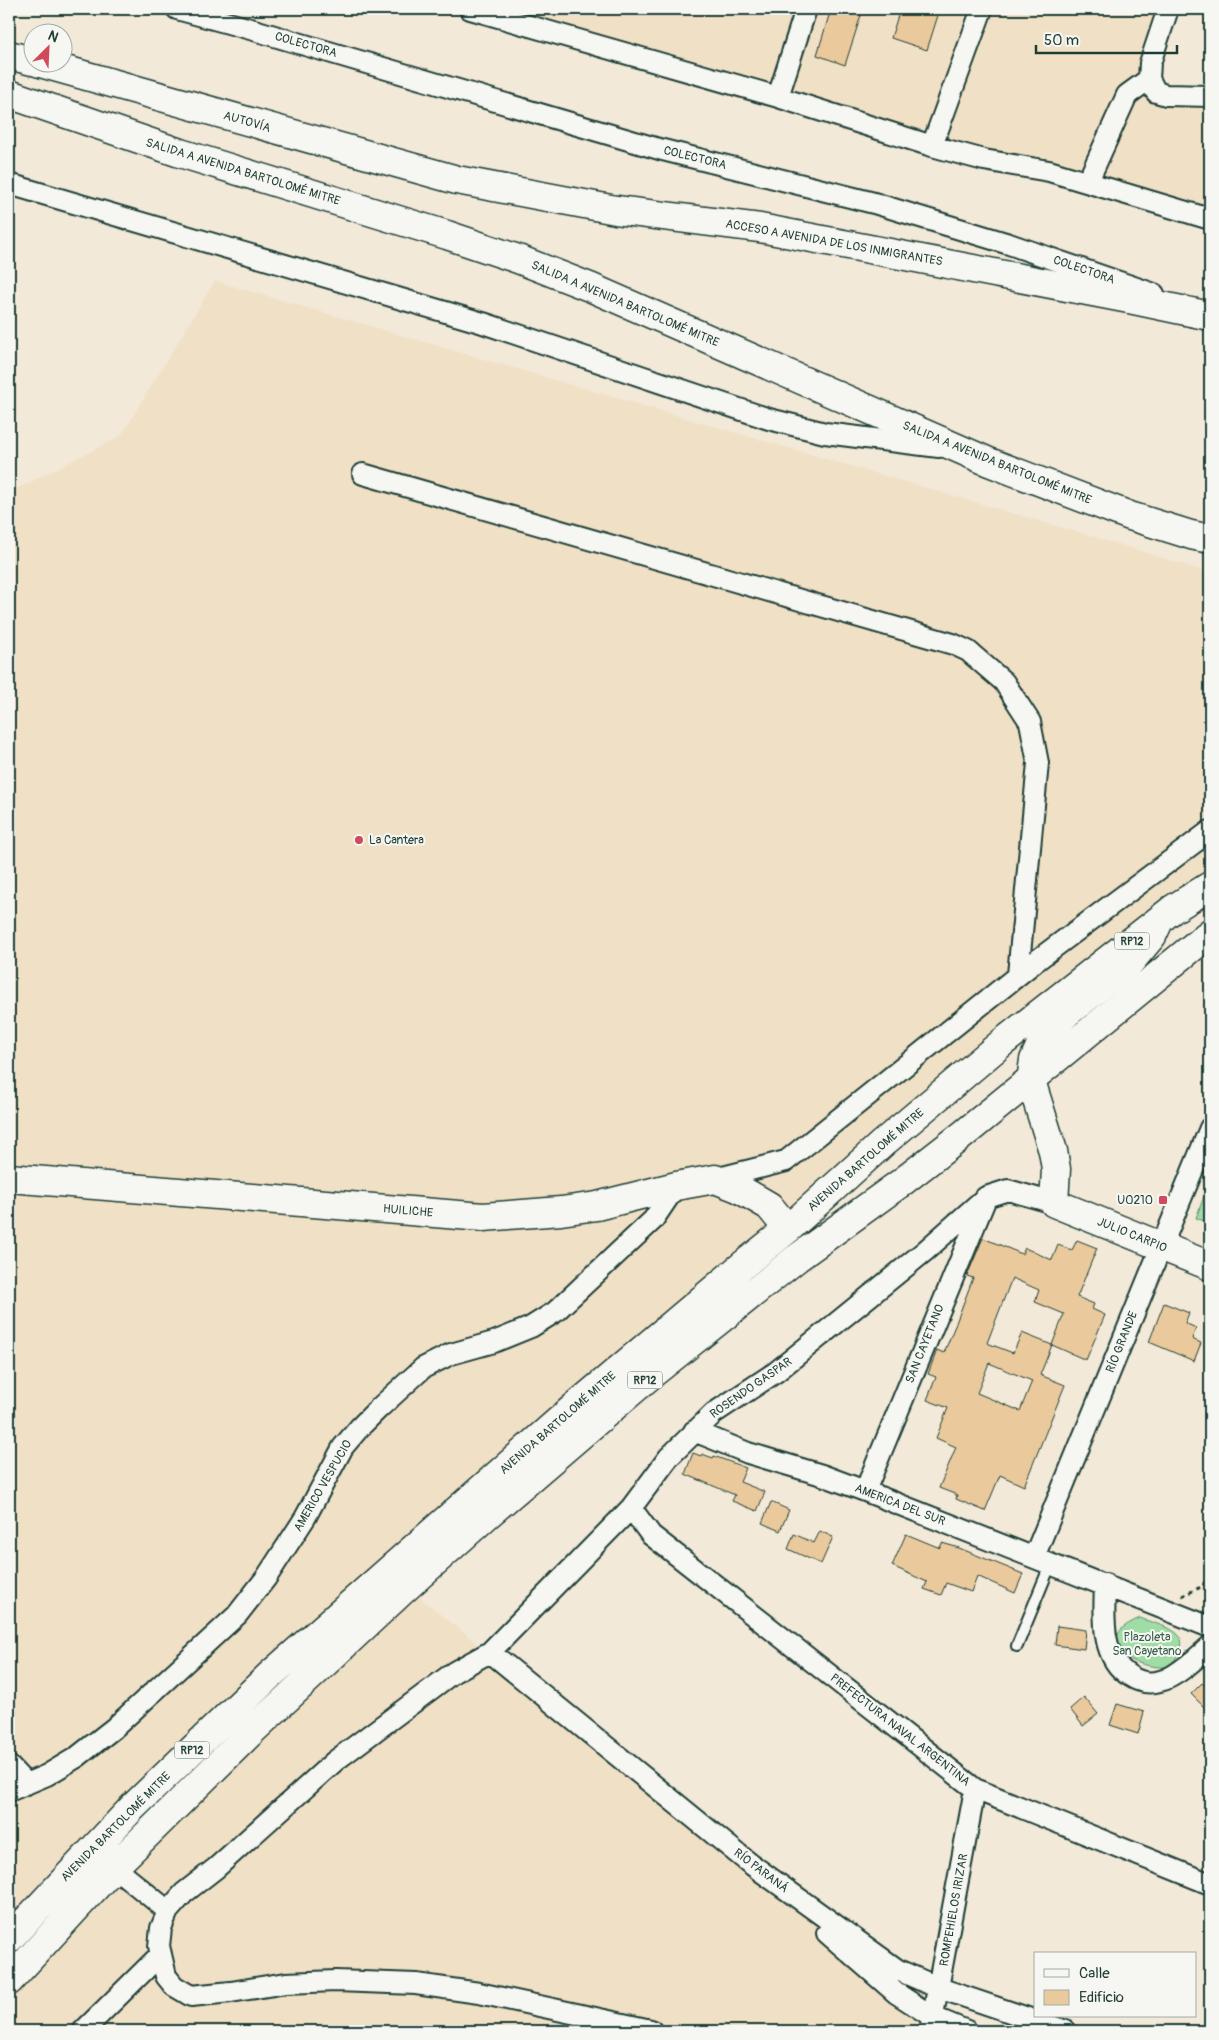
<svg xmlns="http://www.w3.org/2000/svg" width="1219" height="2040" font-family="Pangolin,sans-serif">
	<rect width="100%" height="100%" fill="#f2e9d8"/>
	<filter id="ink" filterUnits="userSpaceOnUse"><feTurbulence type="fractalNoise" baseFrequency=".02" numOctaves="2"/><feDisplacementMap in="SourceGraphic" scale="10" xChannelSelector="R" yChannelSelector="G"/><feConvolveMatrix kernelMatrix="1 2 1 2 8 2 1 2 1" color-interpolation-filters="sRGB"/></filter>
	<g filter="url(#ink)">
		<path fill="#f0e0c6" d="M 470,9 L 1168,9 L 1156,91 L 1210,96 L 1210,219 Z
			M 215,281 L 1118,544 L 1210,573 L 1210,886 L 388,1572 L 748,1862 L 939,1988 L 930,2031 L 9,2031 L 9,493 L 121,436 Z"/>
		<path fill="#9edda6" stroke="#5e8d6d" d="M 1210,1180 L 1210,1223 L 1196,1218 Z
			M 1140,1618 C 1170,1629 1199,1632 1169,1667 C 1149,1668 1135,1663 1118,1653 C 1113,1632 1122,1626 1140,1618 Z"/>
		<path fill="#eaca9c" stroke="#1f3d34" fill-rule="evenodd" d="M 831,9 L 863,9 L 845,65 L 817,55 Z
			M 900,9 L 940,9 L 927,50 L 891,38 Z
			M 983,1238 L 1022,1254 L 1025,1248 L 1052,1260 L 1058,1245 L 1072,1250 L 1077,1240 L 1097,1248 L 1077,1297 L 1094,1304 L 1092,1309 L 1105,1315 L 1086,1360 L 1052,1345 L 1040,1375 L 1065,1385 L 1035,1459 L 1024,1486 L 1000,1475 L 985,1511 L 956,1499 L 957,1495 L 939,1488 L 956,1447 L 936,1438 L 948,1408 L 927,1400 L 936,1377 L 928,1374 L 937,1350 L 944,1353 L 956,1323 L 973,1278 L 967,1276 ZM 1012,1278 L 1039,1290 L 1035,1302 L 1064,1314 L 1052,1345 L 1022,1333 L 1013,1353 L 987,1343 ZM 989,1363 L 1032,1381 L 1020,1411 L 977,1393 Z
			M 1164,1303 L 1189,1313 L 1185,1323 L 1196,1328 L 1192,1339 L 1201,1343 L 1194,1361 L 1149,1342 Z
			M 693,1453 L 701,1456 L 702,1454 L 713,1458 L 714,1456 L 746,1468 L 740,1482 L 765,1492 L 757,1511 L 732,1501 L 735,1495 L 685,1474 Z
			M 771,1502 L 789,1510 L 780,1531 L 762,1523 Z
			M 820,1531 L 833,1537 L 821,1564 L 788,1549 L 794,1534 L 814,1543 Z
			M 906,1534 L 940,1548 L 942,1543 L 959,1548 L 1023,1574 L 1015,1593 L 977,1576 L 971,1592 L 946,1583 L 941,1595 L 924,1589 L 927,1582 L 892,1566 Z
			M 1057,1626 L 1086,1630 L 1084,1649 L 1055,1645 Z
			M 1202,1683 L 1210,1691 L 1210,1713 L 1191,1694 Z
			M 1084,1697 L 1098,1714 L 1083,1726 L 1070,1709 Z
			M 1117,1704 L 1144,1712 L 1138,1734 L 1110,1725 Z"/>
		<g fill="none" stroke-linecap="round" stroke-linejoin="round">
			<defs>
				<path id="lane" d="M 1017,1646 L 1051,1563"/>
				<path id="street" d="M 177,9 L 254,30 L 659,149 L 874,203 L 1009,244 L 1154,294
					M 470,9 L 778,97 L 932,146 L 984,160 L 1049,171 L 1210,219
					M 1168,9 L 1150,63 L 1149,79 L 1156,92 L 1166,95 L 1210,96
					M 778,97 L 806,9
					M 932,146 L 982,9
					M 1088,181 L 1127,95 L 1149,79
					M 9,184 L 483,323 L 769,419 L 825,433 L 939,447
					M 363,474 L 953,644 L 968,651 L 1004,682 L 1030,722 L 1038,763 L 1018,975
					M 715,1179 L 786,1161 L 1036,961 L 1210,831
					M 694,1431 L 748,1453 L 822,1475 L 865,1491 L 1210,1627
					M 865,1491 L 984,1203
					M 631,1508 L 651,1535 L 975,1789 L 1210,1884
					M 1034,1557 L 1210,1128
					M 1105,1584 C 1104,1616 1100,1658 1130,1676 C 1139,1682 1150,1684 1160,1681 C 1175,1678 1198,1657 1210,1646
					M 490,1652 L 748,1862 L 898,1970 L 939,1988 L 1066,2031
					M 9,1766 L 26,1784
					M 9,1791 L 47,1775 L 77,1757 L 114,1728 L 237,1615 L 266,1578 L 305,1518 L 343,1447 L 360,1427 L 378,1409 L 423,1368 L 451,1354 L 494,1342 L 531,1327 L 555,1312 L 653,1220 L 676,1186
					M 114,1867 L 168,1911
					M 827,1933 L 896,1993 L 933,2017 L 967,2031
					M 651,2030 L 479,1993 L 416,1984 L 336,1981 L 286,1983 L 231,1992 L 191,1996 L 174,1986 L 166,1976 L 159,1946 L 161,1928 L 168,1911 L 184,1893 L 216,1868 L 335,1761 L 454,1672 L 490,1652 L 631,1508 L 669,1457 L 714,1413 L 776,1372 L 925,1251 L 986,1197 L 1008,1190 L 1054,1203
					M 83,2031 L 161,1954
					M 930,2031 L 975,1789"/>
				<path id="secondary" d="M 9,55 L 32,61
					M 37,62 L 457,180 L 616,210 L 760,228 L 1129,299 L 1210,316
					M 9,94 L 180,153 L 447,235 L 518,259 L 592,288 L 989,462 L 1130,516 L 1191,535 L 1210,539
					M 1159,921 L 1152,936 L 1126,967 L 1068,1012 L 1044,1037 L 1034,1060 L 1031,1081 L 1053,1151 L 1056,1169 L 1054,1203 L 1210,1266
					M 9,1178 L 483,1217 L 561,1211 L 597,1206 L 676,1186 L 715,1179 L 738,1188 L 769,1206 L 788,1229"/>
				<path id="primary" d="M 9,1939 L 132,1808 L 269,1676 L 571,1410 L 743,1265 L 788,1229 L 883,1143 L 1003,1042 L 1173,909 L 1210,886
					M 9,1981 L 114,1867 L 252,1731 L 401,1592 L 486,1516 L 653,1373 L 797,1258 L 902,1182 L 960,1137 L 1210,933"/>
			</defs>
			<use href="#lane" stroke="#1f3d34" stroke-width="14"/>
			<use href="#street" stroke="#1f3d34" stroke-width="24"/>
			<use href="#secondary" stroke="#1f3d34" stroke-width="31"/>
			<use href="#primary" stroke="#1f3d34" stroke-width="31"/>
			<path stroke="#1f3d34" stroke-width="3" stroke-dasharray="4 4" stroke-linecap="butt" d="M 1182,1596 L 1203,1586 L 1210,1569"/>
			<use href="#lane" stroke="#f6f6f2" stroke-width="10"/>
			<use href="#street" stroke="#f6f6f2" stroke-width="20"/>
			<use href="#secondary" stroke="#f6f6f2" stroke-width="28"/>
			<use href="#primary" stroke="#f6f6f2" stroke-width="28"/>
		</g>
	</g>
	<g fill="#d1495b" stroke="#f6f6f2" stroke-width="2">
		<circle cx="359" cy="840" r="5"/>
		<rect x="1158" y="1195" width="10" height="10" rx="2.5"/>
	</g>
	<g text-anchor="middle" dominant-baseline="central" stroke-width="4" stroke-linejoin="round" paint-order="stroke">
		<g fill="#f6f6f2" stroke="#60746d" stroke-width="1">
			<rect x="1114.5" y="932.5" width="35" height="17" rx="4"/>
			<rect x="627.5" y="1371.5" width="35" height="17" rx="4"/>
			<rect x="174.5" y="1741.5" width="35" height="17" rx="4"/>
		</g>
		<g font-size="11" font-weight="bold" fill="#1f3d34">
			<text x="1132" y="941">RP12</text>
			<text x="645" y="1380">RP12</text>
			<text x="192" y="1750">RP12</text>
		</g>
		<g font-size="12" fill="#1f3d34" stroke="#f6f6f2">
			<text transform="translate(306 45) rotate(16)">COLECTORA</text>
			<text transform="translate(247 122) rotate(16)">AUTOVÍA</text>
			<text transform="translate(695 158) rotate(14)">COLECTORA</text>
			<text transform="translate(243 172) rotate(17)">SALIDA A AVENIDA BARTOLOMÉ MITRE</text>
			<text transform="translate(834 243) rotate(10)">ACCESO A AVENIDA DE LOS INMIGRANTES</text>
			<text transform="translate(1084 270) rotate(19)">COLECTORA</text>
			<text transform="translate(625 304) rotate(23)">SALIDA A AVENIDA BARTOLOMÉ MITRE</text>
			<text transform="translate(997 463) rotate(22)">SALIDA A AVENIDA BARTOLOMÉ MITRE</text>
			<text transform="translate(866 1160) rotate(-41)">AVENIDA BARTOLOMÉ MITRE</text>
			<text transform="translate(408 1211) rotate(5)">HUILICHE</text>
			<text transform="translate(1132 1235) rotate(22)">JULIO CARPIO</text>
			<text transform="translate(1122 1342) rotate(-68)">RÍO GRANDE</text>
			<text transform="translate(925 1344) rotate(-68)">SAN CAYETANO</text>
			<text transform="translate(751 1388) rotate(-35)">ROSENDO GASPAR</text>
			<text transform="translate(558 1423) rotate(-41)">AVENIDA BARTOLOMÉ MITRE</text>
			<text transform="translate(323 1486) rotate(-60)">AMERICO VESPUCIO</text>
			<text transform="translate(900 1505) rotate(21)">AMERICA DEL SUR</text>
			<text transform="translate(900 1730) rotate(38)">PREFECTURA NAVAL ARGENTINA</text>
			<text transform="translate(116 1827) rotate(-45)">AVENIDA BARTOLOMÉ MITRE</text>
			<text transform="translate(761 1871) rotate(37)">RÍO PARANÁ</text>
			<text transform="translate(954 1910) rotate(-80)">ROMPEHIELOS IRIZAR</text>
		</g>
		<g font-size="12" fill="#1f3d34" stroke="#f6f6f2" text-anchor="start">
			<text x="369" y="840">La Cantera</text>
			<text x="1153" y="1200" text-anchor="end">U0210</text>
		</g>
		<g font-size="12" fill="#385d4b" stroke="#f6f6f2">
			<text x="1147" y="1637">Plazoleta<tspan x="1147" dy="14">San Cayetano</tspan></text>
		</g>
	</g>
	<rect width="1219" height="2040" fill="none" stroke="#f6f6f2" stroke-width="30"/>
	<rect x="15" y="15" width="1189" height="2010" fill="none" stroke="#1f3d34" stroke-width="2" filter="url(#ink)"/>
	<rect x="1034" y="1952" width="162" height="65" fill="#f6f6f2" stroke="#a0aca6"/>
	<rect x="1044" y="1969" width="25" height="8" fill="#f6f6f2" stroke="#a0aca6"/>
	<text x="1079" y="1978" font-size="15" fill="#1f3d34">Calle</text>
	<rect x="1044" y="1990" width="25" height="15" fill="#eaca9c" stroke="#a0aca6"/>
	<text x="1079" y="2002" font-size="15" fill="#1f3d34">Edificio</text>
	<g transform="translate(48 48) rotate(24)"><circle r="24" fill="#f6f6f2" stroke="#a0aca6"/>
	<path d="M0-4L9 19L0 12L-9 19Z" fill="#d1495b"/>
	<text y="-8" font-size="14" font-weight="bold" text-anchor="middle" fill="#1f3d34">N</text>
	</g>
	<path d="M1036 45v8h141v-8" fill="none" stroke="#1f3d34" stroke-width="2.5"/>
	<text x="1044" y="45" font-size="15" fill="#1f3d34" stroke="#f6f6f2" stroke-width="4" paint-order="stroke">50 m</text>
</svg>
